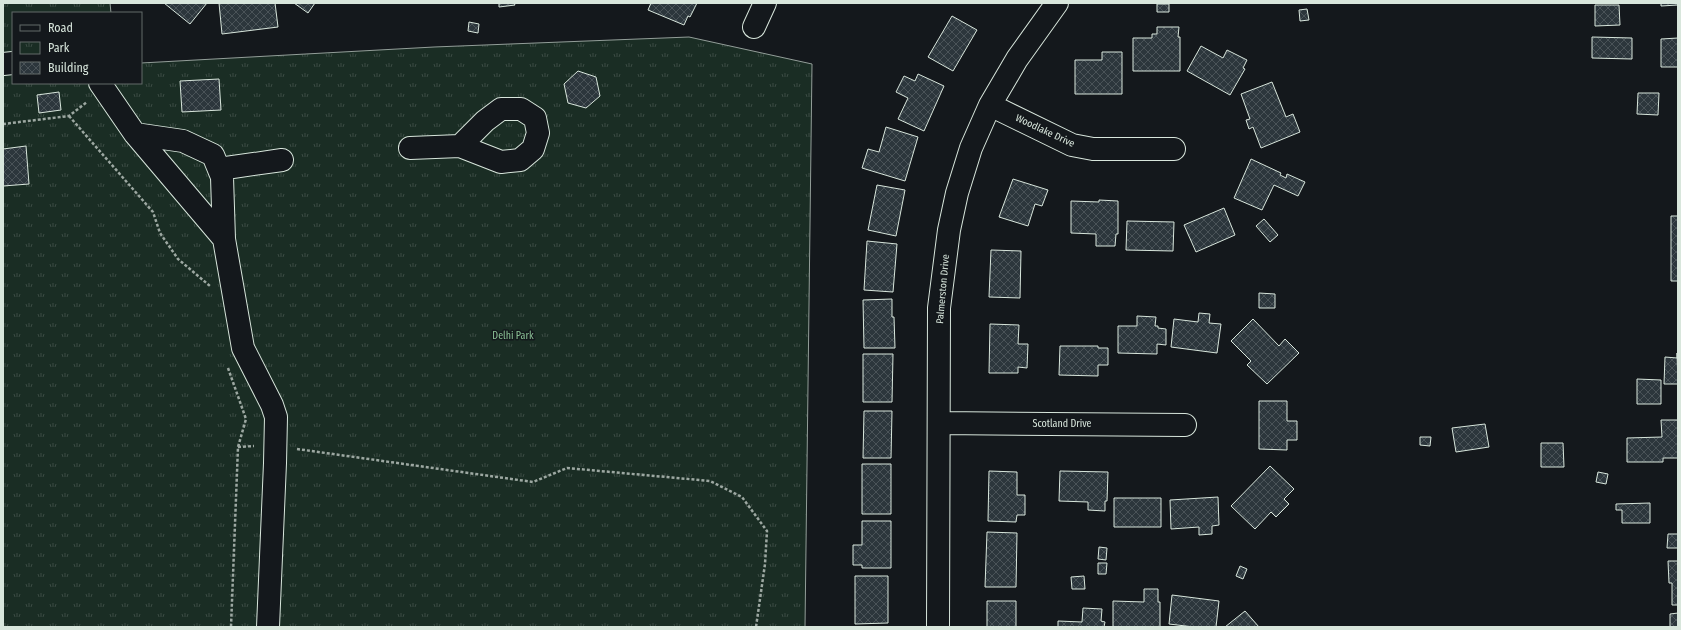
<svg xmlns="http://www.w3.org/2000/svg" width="1681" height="630" font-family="'Fira Sans Condensed',sans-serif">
	<defs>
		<pattern id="park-tufts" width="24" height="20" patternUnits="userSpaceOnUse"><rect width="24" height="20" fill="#1a2d24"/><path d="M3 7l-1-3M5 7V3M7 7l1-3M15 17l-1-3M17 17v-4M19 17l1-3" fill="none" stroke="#3b4b43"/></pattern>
		<pattern id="building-cross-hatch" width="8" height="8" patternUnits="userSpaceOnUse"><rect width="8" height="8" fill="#2c363c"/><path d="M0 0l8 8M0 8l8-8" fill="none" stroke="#4a5358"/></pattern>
	</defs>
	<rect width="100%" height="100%" fill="#14181c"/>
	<path fill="url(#park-tufts)" stroke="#939e99" d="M 3,3 L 110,3 L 111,13 L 13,13 L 13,83 L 141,83 L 141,63 L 434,47 L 689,37 L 812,64 L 805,627 L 3,627 Z"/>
	<path fill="url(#building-cross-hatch)" stroke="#d8e6dc" d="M 164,3 L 207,3 L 190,24 Z
		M 219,3 L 275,3 L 278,27 L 222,34 Z
		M 294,3 L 315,3 L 308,13 Z
		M 499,3 L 514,3 L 515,5 L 499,7 Z
		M 651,3 L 697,3 L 690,17 L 688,16 L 684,25 L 648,10 Z
		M 1661,3 L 1678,3 L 1678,5 L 1661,6 Z
		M 1157,4 L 1169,4 L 1169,12 L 1157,12 Z
		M 1595,5 L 1619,5 L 1620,25 L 1595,26 Z
		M 1307,9 L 1309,20 L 1300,21 L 1299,10 Z
		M 952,16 L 977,30 L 953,71 L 928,57 Z
		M 469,22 L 479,24 L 478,33 L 468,31 Z
		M 1157,27 L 1179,27 L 1178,37 L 1180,37 L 1180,71 L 1133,71 L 1133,38 L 1152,38 L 1152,34 L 1157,34 Z
		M 1592,37 L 1632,38 L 1632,59 L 1592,58 Z
		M 1678,38 L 1678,67 L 1661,67 L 1661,39 Z
		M 1201,46 L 1223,58 L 1227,50 L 1247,60 L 1243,68 L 1245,69 L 1230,95 L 1187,71 Z
		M 1102,52 L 1122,52 L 1122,94 L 1075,94 L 1075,60 L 1102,60 Z
		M 578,71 L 596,77 L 600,96 L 586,108 L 568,103 L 564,84 Z
		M 918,74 L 944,86 L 924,131 L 898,119 L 908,98 L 896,92 L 904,76 L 915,81 Z
		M 219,79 L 221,110 L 182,112 L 180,81 Z
		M 1272,82 L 1286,117 L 1293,114 L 1300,132 L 1261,148 L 1253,127 L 1249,129 L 1246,120 L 1250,119 L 1241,94 Z
		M 59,92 L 61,110 L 39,113 L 37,95 Z
		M 1638,93 L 1659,93 L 1658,115 L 1637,114 Z
		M 886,127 L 918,137 L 905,181 L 862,168 L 868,149 L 879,152 Z
		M 26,146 L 29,184 L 3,186 L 3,149 Z
		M 1251,159 L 1281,173 L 1280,175 L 1286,178 L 1287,174 L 1305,182 L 1298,196 L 1274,185 L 1262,210 L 1234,198 Z
		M 1013,179 L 1048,190 L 1042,206 L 1035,204 L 1028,226 L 999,217 Z
		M 877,185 L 905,190 L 896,236 L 868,230 Z
		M 1099,200 L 1118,201 L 1118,234 L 1116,234 L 1115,246 L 1096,246 L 1096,234 L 1071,233 L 1071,201 L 1099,202 Z
		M 1224,208 L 1235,235 L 1196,252 L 1184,225 Z
		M 1671,216 L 1678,216 L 1678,281 L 1671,281 Z
		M 1264,219 L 1278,235 L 1270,242 L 1256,226 Z
		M 1127,221 L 1174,222 L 1173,251 L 1126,250 Z
		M 867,241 L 897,244 L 893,292 L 864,290 Z
		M 991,250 L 1021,251 L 1020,298 L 989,297 Z
		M 1259,293 L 1275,294 L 1275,308 L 1259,308 Z
		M 892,299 L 892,317 L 894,317 L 895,348 L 864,348 L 863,300 Z
		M 1199,313 L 1210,314 L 1209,323 L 1221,324 L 1217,353 L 1171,347 L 1174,319 L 1198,322 Z
		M 1137,316 L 1156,317 L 1155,326 L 1158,326 L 1158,328 L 1166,329 L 1166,345 L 1157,344 L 1157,354 L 1118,353 L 1118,326 L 1137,326 Z
		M 1253,319 L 1279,346 L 1285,339 L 1299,353 L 1267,384 L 1247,365 L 1251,361 L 1231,341 Z
		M 990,324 L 1019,325 L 1018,344 L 1028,344 L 1027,368 L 1018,367 L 1018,373 L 989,373 Z
		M 1060,346 L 1098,346 L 1098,348 L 1108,348 L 1108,365 L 1098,365 L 1098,376 L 1059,375 Z
		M 1677,353 L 1678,384 L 1664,384 L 1665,357 L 1677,358 Z
		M 863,354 L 893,354 L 892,402 L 863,402 Z
		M 1637,379 L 1661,380 L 1661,404 L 1637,404 Z
		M 1259,401 L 1287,401 L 1287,421 L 1297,421 L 1297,440 L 1287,440 L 1287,450 L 1259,449 Z
		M 864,411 L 892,411 L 891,458 L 863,458 Z
		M 1661,420 L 1678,420 L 1678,458 L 1663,458 L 1663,462 L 1627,462 L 1627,438 L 1662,437 Z
		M 1485,424 L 1489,447 L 1456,452 L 1452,428 Z
		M 1420,437 L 1431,437 L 1430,446 L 1420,445 Z
		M 1541,443 L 1563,443 L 1564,467 L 1541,467 Z
		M 862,464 L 891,464 L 891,514 L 862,514 Z
		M 1270,466 L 1294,489 L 1284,499 L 1289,504 L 1276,517 L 1271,512 L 1255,529 L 1231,506 Z
		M 989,471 L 1017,472 L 1017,495 L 1025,495 L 1025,515 L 1017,515 L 1016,522 L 988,521 Z
		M 1060,471 L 1108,472 L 1107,501 L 1105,501 L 1105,511 L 1088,510 L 1088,502 L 1059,501 Z
		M 1598,472 L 1608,474 L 1606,484 L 1596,482 Z
		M 1218,497 L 1219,525 L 1212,526 L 1212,534 L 1199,535 L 1199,527 L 1171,529 L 1170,500 Z
		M 1114,498 L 1161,498 L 1161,527 L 1114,527 Z
		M 1650,503 L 1650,523 L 1622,523 L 1622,510 L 1616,510 L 1616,504 Z
		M 862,521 L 891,521 L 891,568 L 862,568 L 862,565 L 853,565 L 853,545 L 862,545 Z
		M 1678,529 L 1678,548 L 1667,548 L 1668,534 L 1678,534 Z
		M 987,532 L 1017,533 L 1016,587 L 985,587 Z
		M 1099,547 L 1107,548 L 1106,560 L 1098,559 Z
		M 1668,561 L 1678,561 L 1678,605 L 1672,605 L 1672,583 L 1669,583 Z
		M 1098,563 L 1107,563 L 1106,574 L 1098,574 Z
		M 1240,566 L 1247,569 L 1243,579 L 1236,576 Z
		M 855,576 L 888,576 L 888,623 L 855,624 Z
		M 1084,576 L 1085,589 L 1072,589 L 1071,577 Z
		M 1144,589 L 1158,589 L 1158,602 L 1160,602 L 1160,627 L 1113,627 L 1113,601 L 1144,602 Z
		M 1172,595 L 1219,601 L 1216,627 L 1194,627 L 1169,624 Z
		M 987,601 L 1016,601 L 1016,627 L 1025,627 L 987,627 Z
		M 1083,608 L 1102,609 L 1101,621 L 1105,622 L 1104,627 L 1058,627 L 1058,621 L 1082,622 Z
		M 1245,611 L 1259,627 L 1225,627 Z
		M 1678,613 L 1678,627 L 1670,627 L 1670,614 Z"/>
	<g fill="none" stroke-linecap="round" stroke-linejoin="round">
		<defs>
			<path id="minor" d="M 754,27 L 765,3
				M 3,64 L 13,63
				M 100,83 L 135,134 L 224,239 L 243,348 L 272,405 L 276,417 L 275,463 L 268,627
				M 990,105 L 1072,145 L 1093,149 L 1174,149
				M 135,134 L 183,141 L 213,155 L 222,177 L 224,239
				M 410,148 L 460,146 L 501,162 L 520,160 L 533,149 L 538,133 L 535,118 L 521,109 L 501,109 L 485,121 L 460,146
				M 219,169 L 282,160
				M 939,423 L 1185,425
				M 938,627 L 939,308 L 949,230 L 957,193 L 971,148 L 990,105 L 1017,59 L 1057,3"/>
		</defs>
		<use href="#minor" stroke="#d8e6dc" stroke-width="24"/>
		<path stroke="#9da8a2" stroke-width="2.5" stroke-dasharray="3 2" stroke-linecap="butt" d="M 69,116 L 153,212 L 160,233 L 178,259 L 210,286
			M 3,124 L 69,116 L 87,102
			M 228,368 L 246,419 L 238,447 L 231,627
			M 238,447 L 254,446
			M 297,449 L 533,482 L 567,468 L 710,481 L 742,497 L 767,531 L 765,564 L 756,627"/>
		<use href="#minor" stroke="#14181c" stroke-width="22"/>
	</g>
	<g text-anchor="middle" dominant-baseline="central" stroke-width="3" stroke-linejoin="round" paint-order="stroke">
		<g font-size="10" fill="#d8e6dc" stroke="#14181c">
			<text transform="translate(1045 131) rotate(25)">Woodlake Drive</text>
			<text transform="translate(943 289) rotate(-85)">Palmerston Drive</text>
			<text x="1062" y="424">Scotland Drive</text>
		</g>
		<g font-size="10" fill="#8ac095" stroke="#14181c">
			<text x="513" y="336">Delhi Park</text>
		</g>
	</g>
	<rect width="1681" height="630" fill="none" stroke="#d8e6dc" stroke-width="8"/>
	<rect x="12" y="12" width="130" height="72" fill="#14181c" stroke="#626a69"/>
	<rect x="20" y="25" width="20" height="6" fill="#14181c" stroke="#626a69"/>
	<text x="48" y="32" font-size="12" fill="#d8e6dc">Road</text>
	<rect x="20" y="42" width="20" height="12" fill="url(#park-tufts)" stroke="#626a69"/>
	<text x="48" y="52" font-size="12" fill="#d8e6dc">Park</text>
	<rect x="20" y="62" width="20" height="12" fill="url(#building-cross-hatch)" stroke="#626a69"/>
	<text x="48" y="72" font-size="12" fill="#d8e6dc">Building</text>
</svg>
